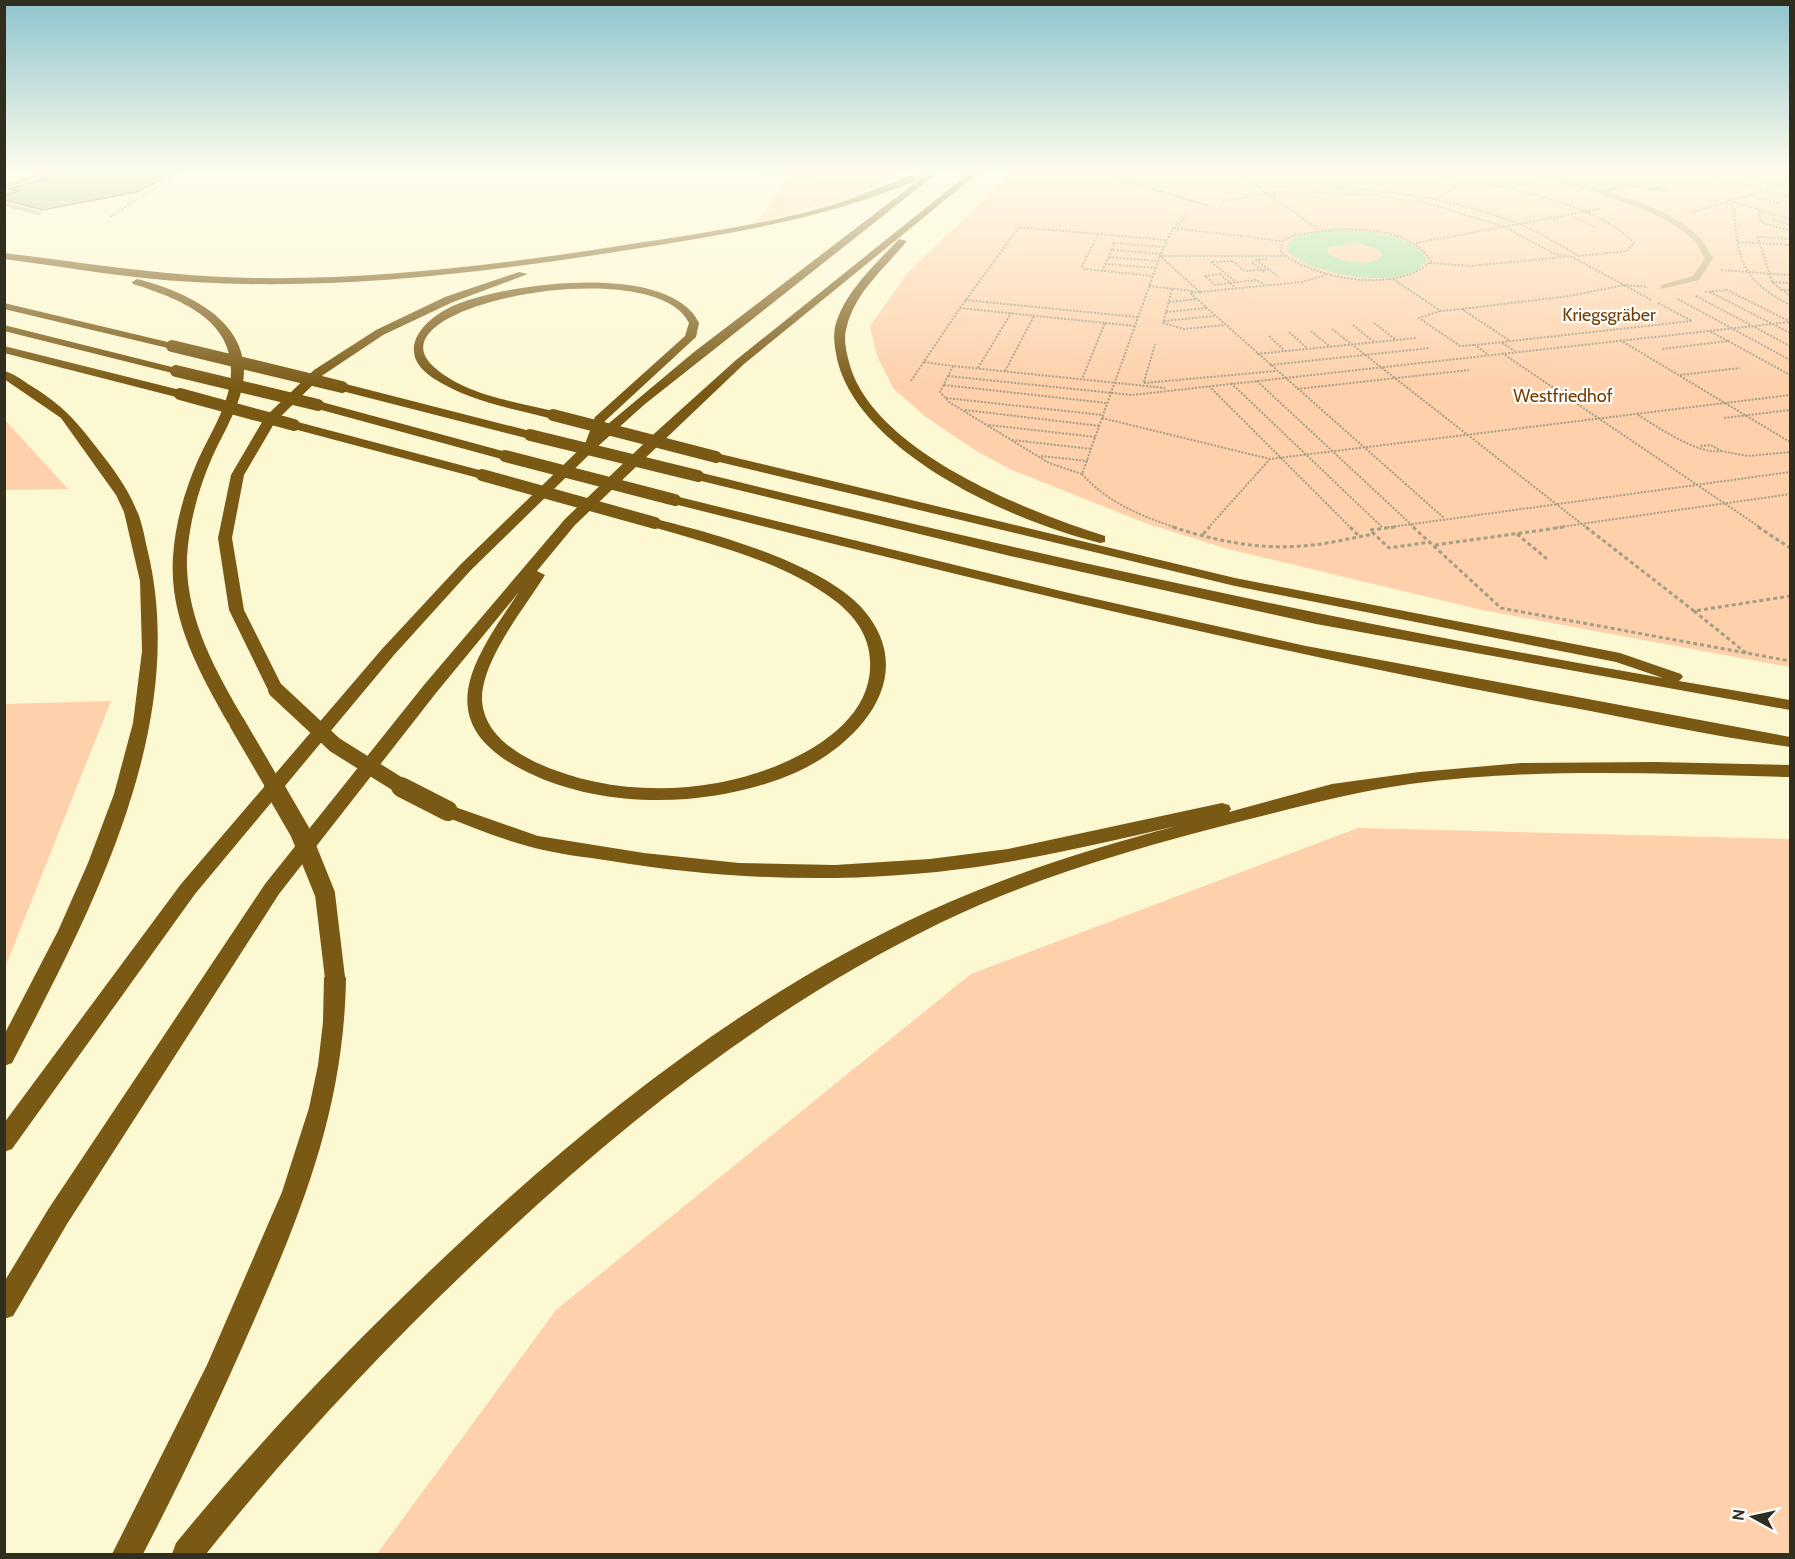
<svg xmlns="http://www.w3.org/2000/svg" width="1795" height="1559" font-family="Cabin,sans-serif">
	<rect width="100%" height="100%" fill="#fcf8d2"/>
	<path fill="#fed0ab" d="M 791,170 L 905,170 L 854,196 L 756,223 Z
		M 1016,170 L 1790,170 L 1790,667 L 1482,610 L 1228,549 L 1148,524 L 1012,470 L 978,452 L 926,417 L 894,389 L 877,356 L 870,326 L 909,271 Z
		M 4,420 L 5,420 L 68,489 L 5,490 Z
		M 111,701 L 6,965 L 5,968 L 5,704 Z
		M 1358,828 L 1790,839 L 1790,1554 L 377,1554 L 556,1310 L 971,974 Z"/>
	<path fill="#a7dda6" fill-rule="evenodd" d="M 1330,230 C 1357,230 1414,232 1427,260 C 1406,293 1311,275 1287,251 L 1288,243 L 1296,237 ZM 1358,243 L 1379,250 L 1383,256 C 1369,267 1340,263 1327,252 L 1329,247 Z"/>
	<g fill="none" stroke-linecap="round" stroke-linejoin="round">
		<path stroke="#a7dda6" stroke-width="4.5" d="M 808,176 L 813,170"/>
	</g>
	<path fill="#abc17d" stroke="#727d5d" stroke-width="1.5" d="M 84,170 L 182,170 L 136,192 L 43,210 L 4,200 L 4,195 L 19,191 L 10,189 L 65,172 Z"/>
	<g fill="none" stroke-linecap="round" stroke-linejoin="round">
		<path stroke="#a29f84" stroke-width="2" stroke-dasharray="2 1.5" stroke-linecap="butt" d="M 737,170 L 820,180
			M 1233,170 L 1318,229
			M 1335,170 L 1336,187
			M 1402,170 C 1465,179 1591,196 1634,243 L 1627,251 L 1578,256
			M 1689,170 L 1790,197
			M 1721,170 L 1790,188
			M 1156,173 L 1173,170
			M 793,177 L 800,170
			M 1258,187 C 1346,185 1436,191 1519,224 C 1540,232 1559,245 1579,256
			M 1344,189 L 1345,170
			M 1749,195 L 1781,204
			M 1436,200 L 1464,181
			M 1222,201 L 1267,194 L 1317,192 L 1371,195 L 1429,204 L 1505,227 L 1555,254 L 1572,257 L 1624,285 L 1648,287
			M 1730,201 L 1760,210
			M 1726,202 L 1734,207 C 1737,260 1742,280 1790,305
			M 1690,213 L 1790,182
			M 1187,215 L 1173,228 L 1160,256 L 1200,292
			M 1572,216 L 1597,228
			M 110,217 L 182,170
			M 1790,219 L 1759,211 L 1760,222 L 1790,231
			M 1773,220 L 1790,225
			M 1174,228 L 1282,241
			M 1338,229 C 1371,230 1411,230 1431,261 C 1398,294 1315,280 1281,252 L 1282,241 L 1295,235 Z
			M 1098,234 L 1082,266 L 1084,269 L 1153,276
			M 1790,239 L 1758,237 L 1772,282 L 1790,296
			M 1738,242 L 1790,245
			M 1416,243 L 1600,209
			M 1112,250 L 1113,243 L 1164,247
			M 1109,257 L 1158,261
			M 1267,259 L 1256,260 L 1279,277
			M 1232,261 L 1211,262 L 1236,282
			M 1232,261 L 1245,271 L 1271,269
			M 1252,262 L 1265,273
			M 1430,263 L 1470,266 L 1564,257
			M 1105,264 L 1155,268
			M 1721,270 L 1790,275
			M 1102,271 L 1112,250 L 1161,254
			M 1220,274 L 1230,283 L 1215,285 L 1205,276 Z
			M 1393,279 L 1441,311 L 1462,309 L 1510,341
			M 1772,282 L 1790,283
			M 1230,283 L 1236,288
			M 1230,283 L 1257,280 L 1264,285
			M 1149,286 L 1193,291
			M 1172,289 L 1163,323 L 1184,329 L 1225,325
			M 1780,290 L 1790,290
			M 1200,292 L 1190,293 L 1444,518
			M 1200,292 L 1302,282 L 1326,275
			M 1705,292 L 1727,290 L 1789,321
			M 1710,292 L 1790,333
			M 1696,296 L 1790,346
			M 1678,299 L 1790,360
			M 965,300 L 1137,317
			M 1169,302 L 1197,299
			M 960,308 L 1019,227 L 1166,240
			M 1462,309 L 1569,296 L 1624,285 L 1651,300
			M 1440,311 L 1419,318 L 1460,346 L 1475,345
			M 1166,312 L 1207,308
			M 1164,321 L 1214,316
			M 1105,323 L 1134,326
			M 1374,323 L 1395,339
			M 1353,325 L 1374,342
			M 1332,329 L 1587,528
			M 1311,331 L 1329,346
			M 1289,332 L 1307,348
			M 1269,336 L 1285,351
			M 1620,340 L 1790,442
			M 1728,341 L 1790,375
			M 1502,343 L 1515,351
			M 1662,349 L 1728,341 L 1709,331
			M 1502,353 L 1761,528
			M 1257,354 L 1416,338
			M 1487,354 L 1475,345 L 1692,321 L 1658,303
			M 924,362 L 953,366
			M 1270,365 L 1430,348
			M 978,368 L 1011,313
			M 1005,371 L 1034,316
			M 1680,375 L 1740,368
			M 948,376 L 1132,395 L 1790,322
			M 911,381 L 960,308 L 1105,323 L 1082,379
			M 1257,381 L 1415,528
			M 1144,382 L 1155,344
			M 1144,383 L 1276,371
			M 1231,383 L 1382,527
			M 944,385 L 1107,403
			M 1209,386 L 1351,528
			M 1297,389 L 1469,370
			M 946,398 L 1103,415
			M 965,410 L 1100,426
			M 1638,415 C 1658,427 1698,455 1721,451 L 1711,445 L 1700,446
			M 1102,418 L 1270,459 L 1790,395
			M 1724,418 L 1790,410
			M 989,425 L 1096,437
			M 1012,440 L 1092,449
			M 1721,451 L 1748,456 L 1790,452
			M 1041,456 L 1088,461
			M 1082,474 L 1049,463 L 949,402 L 940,392 L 953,366 L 1165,388
			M 1177,528 C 1141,516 1108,503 1082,474 L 1160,256 L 1284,256
			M 1208,528 L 1270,459
			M 1384,528 L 1790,472
			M 1553,528 L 1790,494"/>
		<path stroke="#a29f84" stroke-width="3" stroke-dasharray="4 3" stroke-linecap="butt" d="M 1173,527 C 1212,540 1259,550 1301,546 C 1325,545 1350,538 1374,534
			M 1350,527 L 1358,535
			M 1395,527 L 1370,530 L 1389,548 L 1430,542
			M 1413,527 L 1501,608 L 1790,661
			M 1586,527 L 1694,611
			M 1758,527 L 1790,548
			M 1203,534 L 1210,527
			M 1517,534 L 1547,559
			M 1435,545 L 1564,527
			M 1746,653 L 1694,611 L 1790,596"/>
		<path fill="#c6ab7d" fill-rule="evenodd" d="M 1118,170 L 1126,170 L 1116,175 L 1117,177 L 1210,205 L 1205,206 L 1112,179 L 1110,174 Z
			M 1510,170 L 1535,173 L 1601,190 L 1628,183 L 1668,189 L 1666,192 L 1628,187 L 1608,192 C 1639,202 1677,214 1700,238 C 1705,244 1709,252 1713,258 L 1699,280 L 1661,289 L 1661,285 L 1693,276 L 1705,258 L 1695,241 L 1676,226 L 1650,212 L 1590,190 Z
			M 4,202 L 41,212 L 42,213 L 39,215 L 4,206 Z"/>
		<path fill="#c6ab7d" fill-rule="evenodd" d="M 52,170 L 65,170 L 4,188 L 4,183 Z"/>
		<path fill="#7a5915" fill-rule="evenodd" d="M 932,170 L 941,170 L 645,404 L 596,448 L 471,570 L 394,655 L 195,894 L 12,1149 L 4,1152 L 4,1123 L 181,884 L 382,649 L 461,564 L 585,444 L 595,417 L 685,336 L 689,323 C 655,251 364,305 434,367 C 466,396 518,402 557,412 L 559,415 L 553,419 C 513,409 468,401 433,378 C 393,351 423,319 455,305 C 506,283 670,261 699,323 L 696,337 L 605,421 L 602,429 L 694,352 Z
			M 973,170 L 982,170 L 744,364 L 575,525 L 537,571 L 545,575 C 525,607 482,660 482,699 C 483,730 510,750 535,762 C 591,788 656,794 717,783 C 775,773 875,733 870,660 C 869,635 854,615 834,600 C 781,560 712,545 650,526 L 648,523 L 655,519 C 714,533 820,563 861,607 C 921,673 862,742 797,772 C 764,787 723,796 687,799 C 633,803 576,796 527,772 C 427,723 473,660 519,592 L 436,693 L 279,894 L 67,1224 L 13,1316 L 4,1319 L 4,1282 L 49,1208 L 265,884 L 424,685 L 565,519 L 656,432 L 736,360 Z
			M 914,175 L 917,180 C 831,217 739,232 647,247 C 497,271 346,291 194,282 C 130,279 67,267 4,259 L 4,253 C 87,263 169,277 253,278 C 380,280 506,264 631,244 C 695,234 760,225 822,208 C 854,199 883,185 914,175 Z
			M 899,239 L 907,241 C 885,268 856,291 847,326 C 843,339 846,350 849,362 C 871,450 1026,511 1105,536 L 1105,542 L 1100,543 C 1014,522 859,453 837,359 C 835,348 833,338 835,327 C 844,292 875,265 899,239 Z
			M 519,272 L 528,274 L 453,302 L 383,335 L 323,375 L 275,422 L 244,475 L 232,538 L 244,610 L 284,690 L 282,694 L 270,694 L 229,610 L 218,538 L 231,475 L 265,417 L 314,370 L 376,330 L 445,297 Z
			M 137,279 C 181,290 243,316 244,370 C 244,402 223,432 211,460 C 198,490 189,524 187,557 C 185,618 216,672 246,723 L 237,728 L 228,723 C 199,672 169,618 173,557 C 175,523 185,490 198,460 C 208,438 222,416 228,393 C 245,325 187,301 133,284 L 132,282 Z
			M 4,303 L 176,344 L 178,346 L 172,349 L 4,309 Z
			M 4,325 L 180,369 L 182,371 L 176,374 L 4,331 Z
			M 4,346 L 184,391 L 186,394 L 180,398 L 4,353 Z
			M 4,371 C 13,373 21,379 28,384 C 60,403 75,419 97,448 C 112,467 127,487 136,509 C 142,521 144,535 147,548 C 191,725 91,911 12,1063 L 4,1066 L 4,1035 L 58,931 L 88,863 L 114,794 L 133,723 L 142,651 L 140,581 L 124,512 L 116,495 L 61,418 L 4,379 Z
			M 342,383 L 534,432 L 536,435 L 530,439 L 338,390 L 338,384 Z
			M 318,401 L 510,453 L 511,456 L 505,460 L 314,408 L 314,402 Z
			M 294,421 L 487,472 L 489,475 L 482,479 L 290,428 L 288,425 Z
			M 716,453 L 1235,578 L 1620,653 L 1681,674 L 1683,677 L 1679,681 L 1790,700 L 1790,710 L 1316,624 L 1006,555 L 693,479 L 693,473 L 698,472 C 1018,551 1338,622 1663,678 L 1616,662 L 1235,586 L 711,460 L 711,454 Z
			M 675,496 L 1069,593 L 1306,646 L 1790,737 L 1790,747 C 1717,737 1643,721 1569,707 C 1267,652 968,578 670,503 L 668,500 Z
			M 1656,762 L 1790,765 L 1790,777 C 1664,774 1536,767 1410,784 C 1352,792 1295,808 1238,822 C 1136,848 1035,877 940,923 C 761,1010 605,1137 463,1274 C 371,1362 285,1455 206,1554 L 172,1554 L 176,1543 C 261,1439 354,1342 452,1250 C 593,1118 750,993 927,912 C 1008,875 1091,848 1177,826 C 1110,841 1044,857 977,867 C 855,884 733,881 611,861 C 585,857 557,854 531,847 C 501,839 471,827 441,815 L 439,811 L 441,807 L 455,807 L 538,836 L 644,853 L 739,863 L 835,865 L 930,859 L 1008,849 L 1222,803 L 1229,805 L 1231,809 L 1229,812 L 1332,784 L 1419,772 L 1521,763 Z
			M 335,970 L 342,972 L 346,978 C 344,1107 303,1209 252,1325 C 218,1403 182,1479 143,1554 L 112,1554 L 207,1365 L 282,1192 L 309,1108 L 318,1065 L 323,1022 L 324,978 L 328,972 Z"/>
		<path stroke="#7a5915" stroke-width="12" d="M 172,346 L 342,387
			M 176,371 L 318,405
			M 180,394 L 294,425
			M 553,415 L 716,457
			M 530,435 L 698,476
			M 505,456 L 675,500
			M 482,475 L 655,523"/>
		<path stroke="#7a5915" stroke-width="16" d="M 276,690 L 335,745 L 404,788
			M 237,723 L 275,788"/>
		<path stroke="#7a5915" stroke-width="20" d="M 274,787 L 300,832 L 325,894 L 335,978
			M 401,787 L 448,811"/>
	</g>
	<linearGradient id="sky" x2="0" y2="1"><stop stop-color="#8ec4ce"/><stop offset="0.44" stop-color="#fefceb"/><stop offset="1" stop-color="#fefceb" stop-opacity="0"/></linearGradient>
	<rect width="1795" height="388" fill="url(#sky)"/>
	<g text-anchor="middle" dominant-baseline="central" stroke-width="4.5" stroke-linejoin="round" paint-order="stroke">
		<g font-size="18" fill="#743e01" stroke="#fff">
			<text x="1609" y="315">Kriegsgräber</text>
			<text x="1563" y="396">Westfriedhof</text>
		</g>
	</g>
	<rect width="1795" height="1559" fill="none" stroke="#2f2e1f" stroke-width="12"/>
	<g transform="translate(1753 1517) rotate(278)" stroke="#ffffff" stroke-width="4.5" paint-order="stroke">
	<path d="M0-4.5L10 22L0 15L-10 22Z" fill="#2f2e1f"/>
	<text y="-9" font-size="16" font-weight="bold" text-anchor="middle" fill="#2f2e1f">N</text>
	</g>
</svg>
